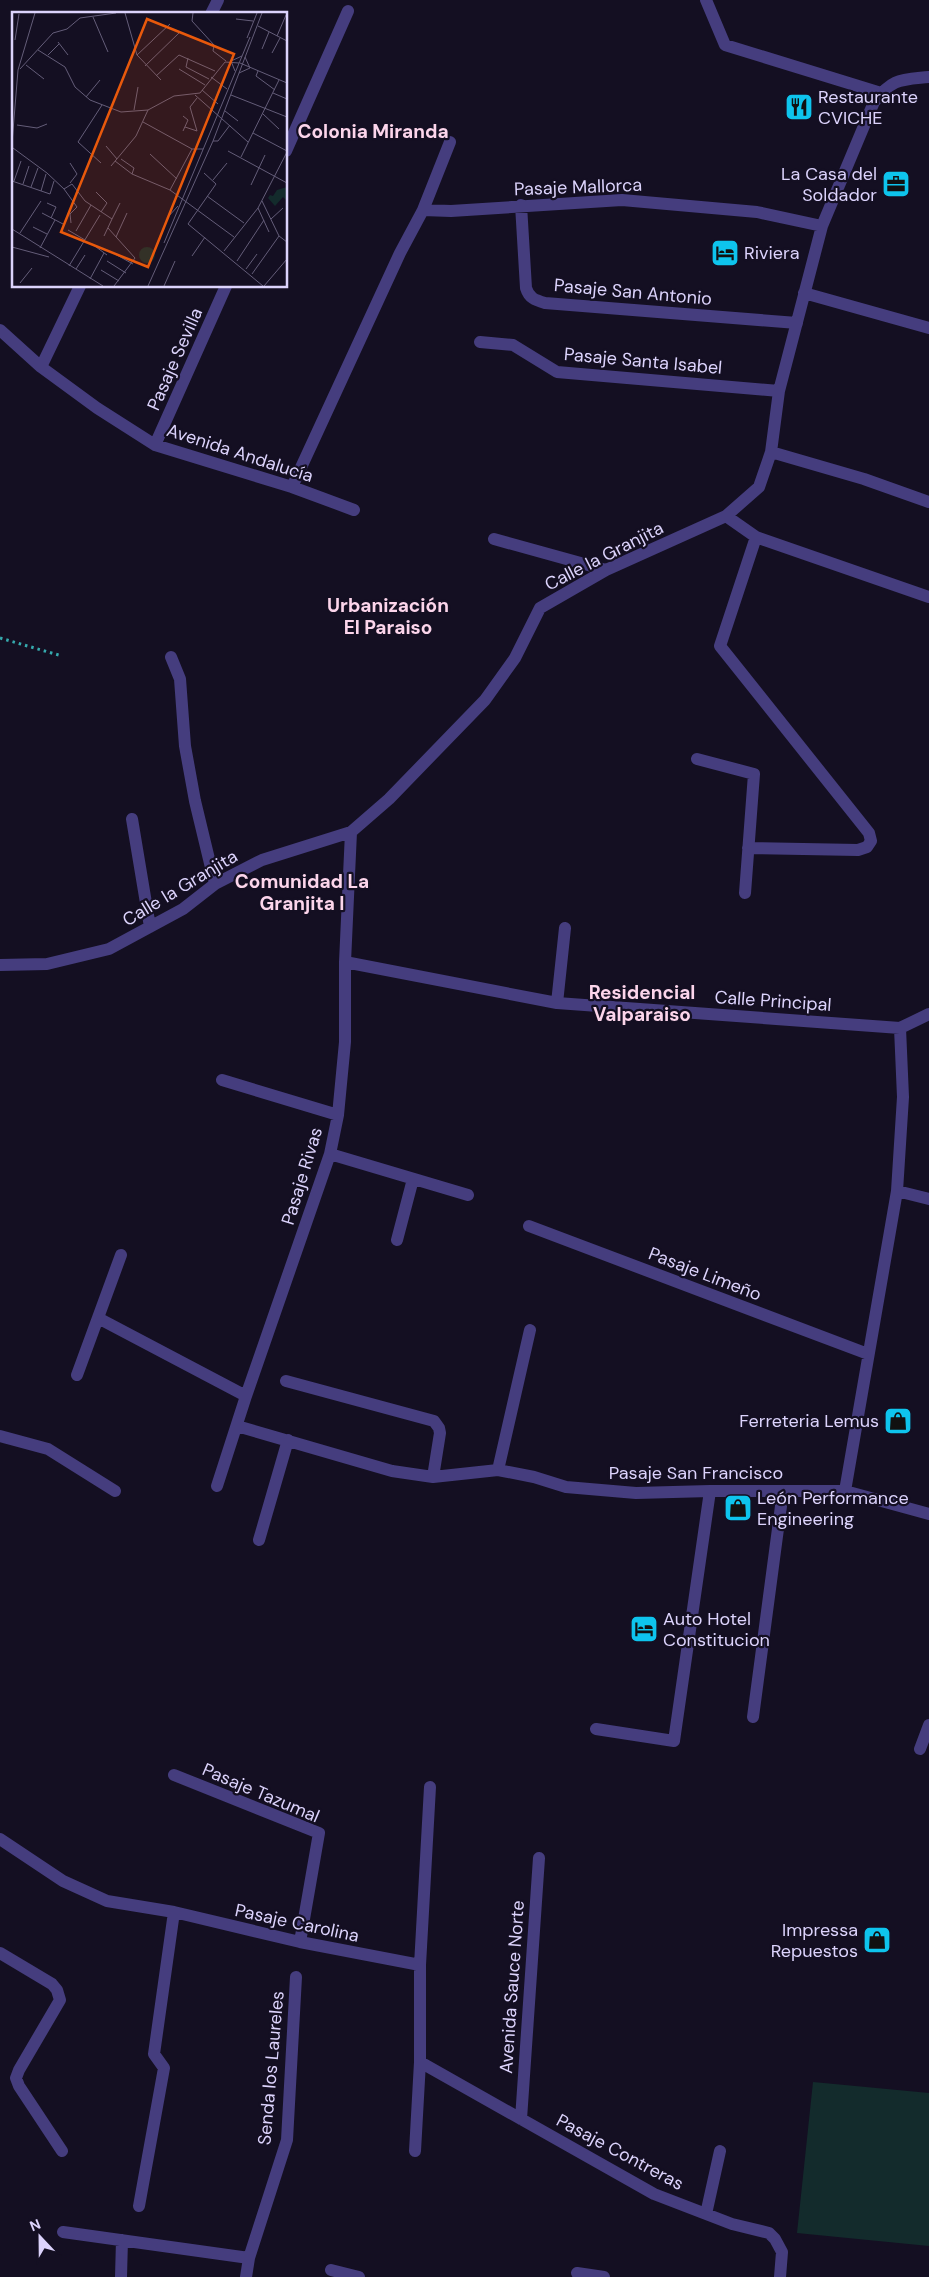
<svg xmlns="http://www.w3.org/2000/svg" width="929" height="2277" font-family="'DM Sans',sans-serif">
	<rect width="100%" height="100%" fill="#140f22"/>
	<path fill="#132b2c" d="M 813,2082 L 929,2093 L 929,2246 L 797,2233 Z"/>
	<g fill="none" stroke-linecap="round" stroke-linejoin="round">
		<path stroke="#36aaae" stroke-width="3" stroke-dasharray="2.5 4" stroke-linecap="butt" d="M 0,638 L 62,656"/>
		<path stroke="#453d7e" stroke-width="12" d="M 706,0 L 725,45 L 881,93
			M 211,14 L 218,0
			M 286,151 L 348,11
			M 521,205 L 526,288 C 529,298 535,300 545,303 L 797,323
			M 423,210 L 450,142
			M 804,293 L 929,328
			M 0,330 L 41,367 L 97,408 L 155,445 L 292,487 L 354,510
			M 480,342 L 513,345 L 557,372 L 779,391
			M 41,367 L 80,286
			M 155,445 L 226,286
			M 771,452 L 864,479 L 929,502
			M 292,487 L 400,253 L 423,210 L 451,211 L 622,200 L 757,212 L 822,226
			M 726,516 L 756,537 L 929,597
			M 494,539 L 606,570
			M 171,657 L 180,679 L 185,746 L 195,801 L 215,884
			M 697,759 L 754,774 L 745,893
			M 132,819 L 150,927
			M 748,848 L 858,850 L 867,847 L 871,841 L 869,833 L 720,646 L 756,537
			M 345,962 L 557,1003 L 900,1028 L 929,1014
			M 0,965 L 47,964 L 109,949 L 183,909 L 215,884 L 262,860 L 351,832 L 389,799 L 485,700 L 515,658 L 540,608 L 606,570 L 726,516 L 759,487 L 771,452 L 779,391 L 822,226 L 874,102 C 893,78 900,80 929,77
			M 557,1003 L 565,928
			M 222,1080 L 338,1115
			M 330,1154 L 468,1195
			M 897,1191 L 929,1199
			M 529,1226 L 868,1354
			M 397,1240 L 413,1179
			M 98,1318 L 246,1396
			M 77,1375 L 121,1255
			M 286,1381 L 434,1421 L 439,1428 L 440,1433 L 433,1477
			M 237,1426 L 392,1471 L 433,1477 L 498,1470 L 534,1477 L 566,1487 L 636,1493 L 710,1491 L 845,1491 L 929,1514
			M 0,1436 L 48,1449 L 115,1491
			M 498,1470 L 530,1330
			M 217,1486 L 246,1396 L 330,1154 L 338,1115 L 345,1042 L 345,962 L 351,832
			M 845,1491 L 897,1191 L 903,1097 L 900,1028
			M 259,1540 L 288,1440
			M 753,1717 L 783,1491
			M 596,1729 L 674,1741 L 710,1491
			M 920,1749 L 929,1725
			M 174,1775 L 319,1833 L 300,1942
			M 0,1839 L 63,1881 L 107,1901 L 174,1912 L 300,1942 L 420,1965 L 420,2062 L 415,2151
			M 0,1953 L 52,1984 L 57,1990 L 60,2000 L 19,2070 L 16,2078 L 19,2086 L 62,2151
			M 420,1965 L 430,1787
			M 420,2062 L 654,2194 L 732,2224 L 769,2233 L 775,2239 L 782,2252 L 780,2277
			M 521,2119 L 539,1858
			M 139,2206 L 164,2068 L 154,2054 L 174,1912
			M 706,2214 L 720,2151
			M 63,2232 L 249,2258
			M 331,2270 L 359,2277
			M 577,2273 L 604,2277
			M 121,2277 L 122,2240
			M 246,2277 L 249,2258 L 287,2140 L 296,1977"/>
	</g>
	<defs>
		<symbol id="restaurant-square" viewBox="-11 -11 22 22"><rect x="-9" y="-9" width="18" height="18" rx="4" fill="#0ec4ed" stroke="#140f22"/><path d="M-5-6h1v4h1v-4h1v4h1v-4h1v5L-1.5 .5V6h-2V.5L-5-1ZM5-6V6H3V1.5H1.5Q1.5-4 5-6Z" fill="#111"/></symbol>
		<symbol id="office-square" viewBox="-11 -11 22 22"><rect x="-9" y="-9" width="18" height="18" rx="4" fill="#0ec4ed" stroke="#140f22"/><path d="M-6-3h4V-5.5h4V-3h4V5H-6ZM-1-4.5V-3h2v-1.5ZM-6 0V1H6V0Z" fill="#111"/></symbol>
		<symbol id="hotel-square" viewBox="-11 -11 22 22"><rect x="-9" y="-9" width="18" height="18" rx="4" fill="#0ec4ed" stroke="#140f22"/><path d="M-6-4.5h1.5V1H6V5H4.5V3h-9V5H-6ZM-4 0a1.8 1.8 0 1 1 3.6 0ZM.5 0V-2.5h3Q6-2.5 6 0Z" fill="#111"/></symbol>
		<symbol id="shop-square" viewBox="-11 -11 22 22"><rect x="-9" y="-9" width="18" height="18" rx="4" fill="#0ec4ed" stroke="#140f22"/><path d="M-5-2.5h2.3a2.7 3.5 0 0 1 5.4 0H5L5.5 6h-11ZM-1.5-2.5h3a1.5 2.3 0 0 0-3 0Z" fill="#111"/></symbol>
	</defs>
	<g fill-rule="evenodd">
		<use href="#restaurant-square" x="783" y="91" width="32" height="32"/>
		<use href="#office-square" x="880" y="168" width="32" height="32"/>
		<use href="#hotel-square" x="709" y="237" width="32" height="32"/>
		<use href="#shop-square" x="882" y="1405" width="32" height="32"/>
		<use href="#shop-square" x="722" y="1492" width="32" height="32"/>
		<use href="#hotel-square" x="628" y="1613" width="32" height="32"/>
		<use href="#shop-square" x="861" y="1924" width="32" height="32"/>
	</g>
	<g text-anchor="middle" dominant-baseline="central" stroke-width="4.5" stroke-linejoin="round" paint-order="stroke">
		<g font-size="18" fill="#dcd3fc" stroke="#140f22" text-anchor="start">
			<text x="818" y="97">Restaurante<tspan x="818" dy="21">CVICHE</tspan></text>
			<text x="877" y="174" text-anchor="end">La Casa del<tspan x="877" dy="21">Soldador</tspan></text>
			<text x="744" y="253">Riviera</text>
			<text x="879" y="1421" text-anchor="end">Ferreteria Lemus</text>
			<text x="757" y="1498">León Performance<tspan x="757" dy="21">Engineering</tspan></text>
			<text x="663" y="1619">Auto Hotel<tspan x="663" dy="21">Constitucion</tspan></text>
			<text x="858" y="1930" text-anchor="end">Impressa<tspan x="858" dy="21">Repuestos</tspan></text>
		</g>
		<g font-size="18" fill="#dcd3fc" stroke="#140f22">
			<text transform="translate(578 187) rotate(-2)">Pasaje Mallorca</text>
			<text transform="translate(633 292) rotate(5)">Pasaje San Antonio</text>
			<text transform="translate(175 359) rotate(-66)">Pasaje Sevilla</text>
			<text transform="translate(643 361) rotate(5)">Pasaje Santa Isabel</text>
			<text transform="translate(240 453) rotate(18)">Avenida Andalucía</text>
			<text transform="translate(604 556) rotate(-27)">Calle la Granjita</text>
			<text transform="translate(180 888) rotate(-31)">Calle la Granjita</text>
			<text transform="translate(773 1001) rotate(4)">Calle Principal</text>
			<text transform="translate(302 1176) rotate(-73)">Pasaje Rivas</text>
			<text transform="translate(705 1274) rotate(21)">Pasaje Limeño</text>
			<text x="696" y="1473">Pasaje San Francisco</text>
			<text transform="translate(261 1793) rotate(23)">Pasaje Tazumal</text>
			<text transform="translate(297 1923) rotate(12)">Pasaje Carolina</text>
			<text transform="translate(512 1987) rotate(-86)">Avenida Sauce Norte</text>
			<text transform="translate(271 2068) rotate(-85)">Senda los Laureles</text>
			<text transform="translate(620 2152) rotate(28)">Pasaje Contreras</text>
		</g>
		<g font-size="19" font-weight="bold" fill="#fcd5eb" stroke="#140f22">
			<text x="373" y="131">Colonia Miranda</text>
			<text x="388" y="605">Urbanización<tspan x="388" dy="22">El Paraiso</tspan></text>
			<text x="302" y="881">Comunidad La<tspan x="302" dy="22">Granjita I</tspan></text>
			<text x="642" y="992">Residencial<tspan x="642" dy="22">Valparaiso</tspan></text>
		</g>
	</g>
	<g transform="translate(12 12)">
		<rect width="275" height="275" fill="#140f22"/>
		<path d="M 275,175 L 275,189 L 271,185 L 263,194 L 256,186 L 258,183 L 261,184 L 265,178 ZM127 243a8 8 0 1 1 16 0a8 8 0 1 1-16 0Z" fill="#132b2c"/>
		<path fill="none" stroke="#645d79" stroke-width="1" d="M 113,1 L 125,43 L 149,68M 181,1 L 180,9 L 202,33 L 201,39 L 214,49M 81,5 L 96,40M 224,7 L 241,9M 246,14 L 275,29M 265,24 L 274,3M 235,26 L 245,1M 3,28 L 7,2M 46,30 L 56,43M 250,37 L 257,20M 26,38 L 53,55 L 63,75 L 78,88 L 109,100 L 136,98 L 162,84 L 188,81 L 213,50 L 227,51M 260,41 L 268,26M 36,43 L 47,32M 125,43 L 158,12M 176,46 L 174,55 L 197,67M 228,51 L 275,71M 14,53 L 32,67M 133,54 L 167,21M 8,57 L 41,21 L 55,17 L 68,6 L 104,1M 167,57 L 193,73M 223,59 L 219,49 L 230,44M 246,59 L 244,64 L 263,78M 227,61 L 238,56 L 233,45M 144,64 L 167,43 L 203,59M 199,65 L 215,77M 190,78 L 206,92M 261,81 L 275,87M 183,83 L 236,130M 219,83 L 275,105M 74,85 L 88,68M 122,98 L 126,75M 213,99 L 226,109M 251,102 L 267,117M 131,110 L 180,137 L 191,137M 5,113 L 25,116 L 35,112M 173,115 L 185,119 L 178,95 L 185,86M 171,119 L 176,108 L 171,104M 241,121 L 275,139M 201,129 L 206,129 L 218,113M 0,131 L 6,58 L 23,1M 94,134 L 105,147M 1,136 L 35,161 L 52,177 L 65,195 L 58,202 L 59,211M 216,139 L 275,171M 138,142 L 165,167M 229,145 L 267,68M 109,147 L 122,156 L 120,162M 103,149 L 120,162 L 158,178 L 222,225M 58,151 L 65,162 L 58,171M 89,151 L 66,130 L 90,93M 99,154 L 124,124 L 136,98M 192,161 L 204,172 L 176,212 L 251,274M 201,168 L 215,151M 0,169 L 38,182 L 42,169M 2,169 L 9,149M 11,172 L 17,154M 239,173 L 253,143M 19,175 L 26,156M 52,177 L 60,172 L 73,189 L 100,207 L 92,224M 158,178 L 180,137M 29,179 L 34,162M 84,180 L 95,191 L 89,200M 195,184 L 232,211M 250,189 L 267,224 L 275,230M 35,191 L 44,195 L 39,206M 246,196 L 257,220M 30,201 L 51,212M 155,206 L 166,194M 100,207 L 108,191M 259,207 L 271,196M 21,215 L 35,222M 96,216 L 123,246 L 102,274M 0,217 L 91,274M 56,218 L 73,228M 64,219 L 79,193M 8,221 L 29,189M 104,225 L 115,201M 152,231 L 238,25M 80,232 L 95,243M 0,235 L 37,245M 28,236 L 43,208M 212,239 L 246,196 L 275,140M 103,242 L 121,252M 180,244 L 193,225M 95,249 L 114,261M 225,249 L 252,208M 57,254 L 88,203M 64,257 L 73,243M 234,257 L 245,242M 89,258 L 107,269M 240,262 L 267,224M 78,267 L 92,241M 8,271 L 20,256M 136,274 L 201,129 L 250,1M 152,274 L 163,249M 252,274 L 275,247"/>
		<path fill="#e8590c" fill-opacity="0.15" stroke="#e8590c" stroke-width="2.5" d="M 135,7 L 222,42 L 136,255 L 49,220 Z"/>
		<rect width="275" height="275" fill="none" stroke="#dcd3fc" stroke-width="2.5"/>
	</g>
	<g transform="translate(40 2237) rotate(338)" stroke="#140f22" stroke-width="4" paint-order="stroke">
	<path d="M0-4L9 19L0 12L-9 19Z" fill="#dcd3fc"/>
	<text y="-8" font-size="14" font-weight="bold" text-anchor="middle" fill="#dcd3fc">N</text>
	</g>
</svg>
